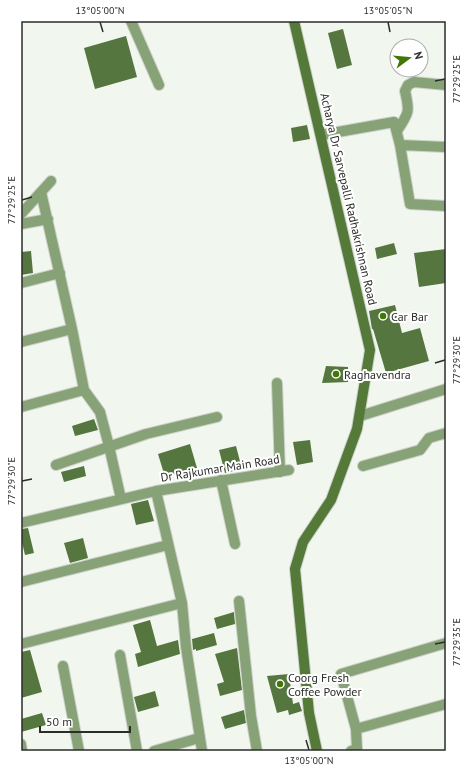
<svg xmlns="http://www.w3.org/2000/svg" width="467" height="772" font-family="'PT Sans',sans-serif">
	<rect width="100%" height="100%" fill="#f1f6ee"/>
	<path fill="#56763f" d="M 343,29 L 352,65 L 337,69 L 328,33 Z
		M 126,36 L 137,77 L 95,89 L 84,48 Z
		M 307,125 L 310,139 L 293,142 L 291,128 Z
		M 394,243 L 397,254 L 377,259 L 375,248 Z
		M 446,249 L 446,283 L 419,287 L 414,253 Z
		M 31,251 L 33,273 L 21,275 L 21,252 Z
		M 395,305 L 402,333 L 420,328 L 429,361 L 386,373 L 373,329 L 372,329 L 369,311 Z
		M 326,366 L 348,367 L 348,382 L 322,383 Z
		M 94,419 L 98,430 L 75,436 L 72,426 Z
		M 310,440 L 313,462 L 297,465 L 293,442 Z
		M 190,444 L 197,468 L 165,477 L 158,454 Z
		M 236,446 L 242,469 L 225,473 L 219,450 Z
		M 84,466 L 86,476 L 64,482 L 61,472 Z
		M 148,500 L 154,521 L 136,525 L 131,504 Z
		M 28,528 L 34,553 L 25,555 L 21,538 L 21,529 Z
		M 83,538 L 88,558 L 70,563 L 64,543 Z
		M 234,612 L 235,624 L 217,629 L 214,618 Z
		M 150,620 L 157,646 L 178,640 L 180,654 L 138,667 L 135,654 L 141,652 L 133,625 Z
		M 214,633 L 217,645 L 196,651 L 196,649 L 193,650 L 192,639 Z
		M 237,648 L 242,690 L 220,696 L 217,684 L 224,682 L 215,654 Z
		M 30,650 L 42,692 L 21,698 L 21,652 Z
		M 289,674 L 293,704 L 299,702 L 302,711 L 289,715 L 288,710 L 277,713 L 267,676 Z
		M 155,691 L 159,706 L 138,712 L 134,697 Z
		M 244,710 L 246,723 L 225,729 L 221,717 Z
		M 42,713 L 46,725 L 21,732 L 21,719 Z"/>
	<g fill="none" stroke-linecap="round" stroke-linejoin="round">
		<defs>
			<path id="street" d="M 131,21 L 159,85
				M 397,131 C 409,113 410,112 405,91 L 408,85 L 414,82 L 446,85
				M 321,135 L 394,122 L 400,145 L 410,204 L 446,206
				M 400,145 L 446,147
				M 41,192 L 72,329 L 84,390 L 100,412 L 109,446 L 121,499
				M 21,214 L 51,181
				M 21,224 L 48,219
				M 21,283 L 60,273
				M 21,342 L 72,329
				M 277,383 L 280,472
				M 21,407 L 84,390
				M 360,416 L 446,389
				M 56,465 L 146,434 L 217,417
				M 363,466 L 420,450 L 429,438 L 446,433
				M 221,480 L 235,544
				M 156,491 L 182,603 L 186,647 L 202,751
				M 21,523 L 156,491 L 289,470
				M 21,582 L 168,545
				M 239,601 L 251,716 L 257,751
				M 21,644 L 182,603
				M 120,655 L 137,751
				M 63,666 L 79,751
				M 356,729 L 446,704
				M 21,744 L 22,751
				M 154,751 L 199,738
				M 351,751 L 357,749 L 356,729 L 341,674 L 446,643"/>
			<path id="secondary" d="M 294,21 L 370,350 L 357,429 L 331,500 L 303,542 L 295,569 L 309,713 L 317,751"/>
		</defs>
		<use href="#street" stroke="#cdd2cb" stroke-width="12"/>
		<use href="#secondary" stroke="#cdd2cb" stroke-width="12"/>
		<use href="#street" stroke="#88a277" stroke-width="10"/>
		<use href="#secondary" stroke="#547939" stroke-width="10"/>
	</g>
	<path fill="none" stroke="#2b2d2a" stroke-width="1.5" d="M 100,22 L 103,32M 388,22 L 390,32M 435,81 L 445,79M 22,200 L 32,197M 435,363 L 445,360M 22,481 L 32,479M 435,644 L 445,642M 306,740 L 309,750"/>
	<g fill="#427704" stroke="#fff" stroke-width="1.5">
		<circle cx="383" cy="316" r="4"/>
		<circle cx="336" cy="374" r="4"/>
		<circle cx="280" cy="684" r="4"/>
	</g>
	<g text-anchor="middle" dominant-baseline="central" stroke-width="4" stroke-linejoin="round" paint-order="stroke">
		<g font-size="12" fill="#2b2d2a" stroke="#fff">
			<text transform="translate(349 199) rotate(77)">Acharya Dr Sarvepalli Radhakrishnan Road</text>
			<text transform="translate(220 468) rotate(-9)">Dr Rajkumar Main Road</text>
		</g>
		<g font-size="12" fill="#2b2d2a" stroke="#fff" text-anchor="start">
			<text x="391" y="316">Car Bar</text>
			<text x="344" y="374">Raghavendra</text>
			<text x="288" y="677">Coorg Fresh<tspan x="288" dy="14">Coffee Powder</tspan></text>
		</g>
	</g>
	<rect width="467" height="772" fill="none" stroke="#ffffff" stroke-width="44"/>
	<g transform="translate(409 58) rotate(74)"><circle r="19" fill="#ffffff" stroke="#aaabaa"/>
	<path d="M0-3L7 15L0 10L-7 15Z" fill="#427704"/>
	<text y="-6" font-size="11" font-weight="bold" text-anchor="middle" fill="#2b2d2a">N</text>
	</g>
	<path d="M40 726v6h90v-6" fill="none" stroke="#2b2d2a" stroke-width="2"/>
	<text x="46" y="726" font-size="12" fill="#2b2d2a" stroke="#ffffff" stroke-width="3" paint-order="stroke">50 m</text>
	<rect x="22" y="22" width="423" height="728" fill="none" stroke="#2b2d2a" stroke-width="1.5"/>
	<g font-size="10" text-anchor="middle" fill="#2b2d2a">
		<text x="100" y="14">13°05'00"N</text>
		<text x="388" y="14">13°05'05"N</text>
		<text transform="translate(456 79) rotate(-90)" y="4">77°29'25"E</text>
		<text transform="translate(11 200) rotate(-90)" y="4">77°29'25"E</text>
		<text transform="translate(456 360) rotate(-90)" y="4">77°29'30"E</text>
		<text transform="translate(11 481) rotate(-90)" y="4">77°29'30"E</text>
		<text transform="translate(456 642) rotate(-90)" y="4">77°29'35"E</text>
		<text x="309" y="764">13°05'00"N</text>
	</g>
</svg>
